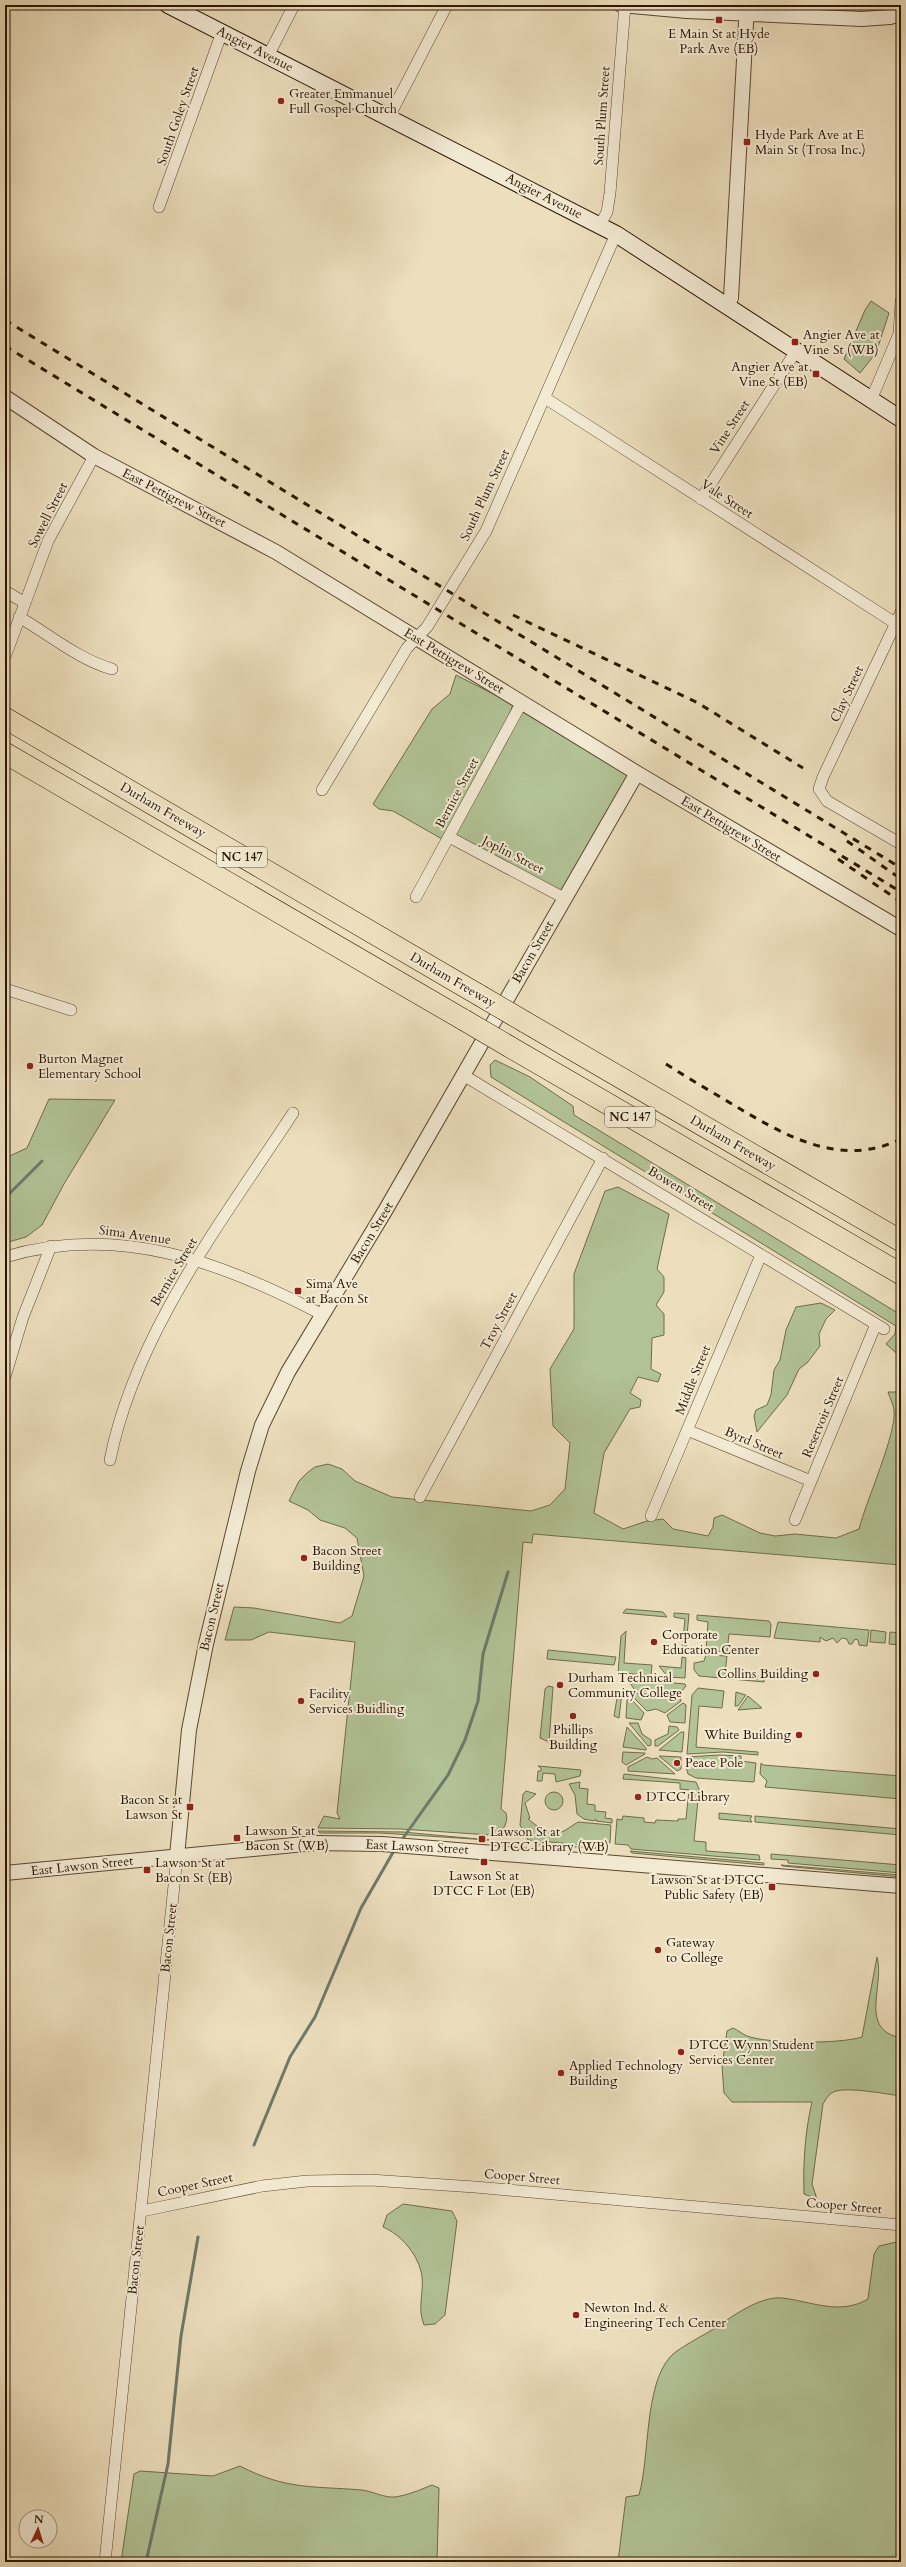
<svg xmlns="http://www.w3.org/2000/svg" width="906" height="2567" font-family="Cardo,serif">
	<rect width="100%" height="100%" fill="#eddfbd"/>
	<filter id="stains"><feTurbulence type="fractalNoise" baseFrequency=".005" numOctaves="4"/><feColorMatrix values="0 0 0 0 .2 0 0 0 0 .09 0 0 0 0 .02 0 0 0 .5 -.17"/></filter>
	<radialGradient id="worn" r=".72"><stop offset=".6" stop-color="#630" stop-opacity="0"/><stop offset="1" stop-color="#630" stop-opacity=".3"/></radialGradient>
	<path fill="#b2c396" stroke="#6f6c4b" d="M 871,301 L 889,313 L 876,353 L 860,373 L 844,359 L 865,310 Z
		M 456,675 L 513,704 L 506,725 L 442,839 L 393,811 L 379,809 L 373,804 L 432,709 L 450,694 Z
		M 523,706 L 633,773 L 564,893 L 452,836 Z
		M 495,1060 L 530,1077 L 573,1106 L 574,1115 L 901,1315 L 901,1357 L 886,1344 L 895,1334 L 896,1326 L 491,1077 L 490,1065 Z
		M 49,1099 L 115,1100 L 64,1184 L 42,1225 L 26,1237 L 5,1243 L 5,1158 L 27,1148 Z
		M 618,1187 L 669,1214 L 657,1269 L 664,1277 L 664,1292 L 656,1305 L 664,1314 L 664,1335 L 652,1338 L 651,1369 L 661,1374 L 658,1382 L 638,1377 L 630,1393 L 641,1400 L 640,1407 L 630,1409 L 604,1453 L 594,1513 L 623,1529 L 647,1521 L 663,1519 L 673,1529 L 708,1536 L 713,1527 L 714,1518 L 722,1515 L 760,1533 L 775,1536 L 795,1534 L 836,1538 L 859,1529 C 866,1501 897,1433 894,1410 C 893,1404 890,1398 888,1392 L 901,1392 L 901,1565 L 533,1534 L 532,1543 L 523,1542 L 501,1809 L 506,1813 C 509,1822 503,1831 495,1837 L 490,1835 L 401,1829 L 318,1828 L 324,1816 L 340,1819 L 337,1813 L 355,1642 L 269,1632 L 251,1640 L 225,1640 L 234,1607 L 254,1608 L 340,1623 L 352,1616 L 364,1576 L 357,1538 L 345,1528 L 320,1520 L 308,1510 L 289,1501 L 299,1481 L 307,1473 L 315,1467 L 328,1464 L 342,1469 L 355,1481 L 392,1497 L 531,1511 L 550,1505 L 565,1489 L 570,1443 L 553,1426 L 550,1369 L 574,1329 L 574,1274 L 605,1191 Z
		M 821,1303 L 835,1310 L 826,1319 L 819,1334 L 820,1346 L 807,1363 L 799,1369 L 787,1395 L 757,1432 L 754,1416 L 756,1410 L 767,1405 L 771,1395 L 774,1370 L 780,1360 L 786,1330 L 796,1307 Z
		M 626,1609 L 663,1612 L 667,1617 L 623,1613 Z
		M 674,1613 L 689,1614 L 686,1647 L 682,1649 L 685,1619 L 674,1617 Z
		M 697,1615 L 769,1621 L 771,1625 L 770,1637 L 729,1634 L 727,1652 L 706,1650 L 708,1622 L 697,1620 Z
		M 778,1622 L 869,1630 L 867,1646 L 859,1645 L 858,1640 L 855,1639 L 852,1644 L 849,1644 L 847,1639 L 842,1638 L 837,1643 L 833,1638 L 826,1641 L 820,1637 L 820,1642 L 774,1638 Z
		M 871,1630 L 886,1632 L 885,1643 L 870,1642 Z
		M 626,1631 L 624,1663 L 652,1665 L 651,1675 L 618,1673 L 621,1636 Z
		M 890,1632 L 901,1633 L 901,1645 L 889,1644 Z
		M 548,1650 L 616,1657 L 614,1665 L 547,1659 Z
		M 706,1655 L 727,1656 L 725,1674 L 764,1677 L 764,1682 L 699,1676 L 694,1670 L 694,1663 L 704,1661 Z
		M 682,1657 L 686,1658 L 685,1678 L 668,1677 L 659,1666 L 681,1668 Z
		M 630,1679 L 685,1684 L 686,1686 L 680,1693 L 635,1690 L 629,1682 Z
		M 548,1686 L 553,1687 L 549,1742 L 540,1738 L 545,1689 Z
		M 698,1688 L 724,1691 L 722,1708 L 699,1706 L 696,1747 L 758,1752 L 758,1755 L 723,1752 L 687,1754 L 692,1695 Z
		M 618,1692 L 622,1693 L 619,1718 L 614,1716 Z
		M 736,1692 L 746,1695 L 738,1706 L 735,1706 Z
		M 636,1693 L 680,1697 L 681,1701 L 665,1713 L 656,1709 L 647,1711 L 633,1697 Z
		M 748,1696 L 762,1708 L 738,1710 Z
		M 631,1699 L 644,1713 L 641,1720 L 626,1718 L 627,1700 Z
		M 683,1703 L 686,1705 L 685,1723 L 670,1722 L 667,1715 Z
		M 629,1723 L 638,1723 L 642,1734 L 651,1740 L 651,1745 L 648,1746 Z
		M 669,1726 L 677,1727 L 679,1730 L 658,1746 L 655,1746 L 655,1740 L 668,1734 Z
		M 627,1727 L 646,1748 L 646,1750 L 623,1747 Z
		M 681,1732 L 684,1732 L 682,1752 L 659,1750 Z
		M 623,1752 L 645,1753 L 645,1754 L 626,1765 L 622,1762 Z
		M 719,1755 L 741,1756 L 741,1761 L 756,1763 L 754,1782 L 696,1778 L 688,1774 L 686,1767 L 687,1757 Z
		M 659,1756 L 681,1757 L 681,1769 L 677,1771 Z
		M 647,1757 L 652,1759 L 657,1758 L 675,1774 L 628,1771 L 628,1767 Z
		M 761,1763 L 763,1765 L 901,1776 L 901,1799 L 765,1787 L 767,1781 L 760,1774 Z
		M 538,1766 L 581,1770 L 580,1776 L 556,1782 L 555,1774 L 543,1773 L 542,1781 L 537,1781 L 538,1771 L 541,1771 L 541,1768 Z
		M 624,1774 L 696,1782 L 699,1789 L 694,1841 L 706,1842 L 706,1851 L 759,1855 L 760,1860 L 631,1849 L 628,1845 L 615,1844 L 617,1819 L 622,1820 L 623,1816 L 644,1818 L 644,1822 L 655,1823 L 656,1820 L 678,1821 L 678,1819 L 686,1819 L 689,1790 L 680,1789 L 680,1783 L 623,1779 Z
		M 580,1782 L 579,1788 L 588,1789 L 587,1804 L 595,1805 L 595,1811 L 606,1812 L 605,1818 L 612,1819 L 612,1823 L 596,1821 L 596,1819 L 594,1821 L 584,1819 L 577,1814 L 575,1795 L 569,1784 Z
		M 526,1791 L 536,1794 L 525,1803 L 530,1818 L 528,1819 L 541,1829 L 554,1833 L 564,1831 L 578,1822 L 611,1825 L 610,1843 L 598,1842 L 595,1846 L 528,1840 L 520,1825 L 523,1794 Z
		M545 1801a9 9 0 1 1 18 0a9 9 0 1 1-18 0Z
		M 719,1813 L 752,1816 L 750,1819 L 752,1822 L 719,1819 Z
		M 755,1816 L 901,1829 L 901,1835 L 755,1822 Z
		M 318,1831 L 403,1832 L 489,1840 L 380,1833 L 320,1833 Z
		M 538,1842 L 544,1844 L 596,1848 L 541,1845 L 537,1845 Z
		M 630,1851 L 764,1863 L 764,1865 L 632,1853 Z
		M 771,1854 L 901,1865 L 901,1873 L 788,1863 L 788,1860 L 771,1859 Z
		M 781,1865 L 901,1875 L 901,1877 L 783,1866 Z
		M 877,1957 C 885,1986 858,2029 901,2038 L 901,2096 C 886,2094 850,2087 836,2091 C 829,2093 826,2099 823,2104 L 812,2184 L 817,2199 L 804,2194 C 803,2163 805,2132 812,2102 L 732,2102 L 724,2093 L 722,2066 L 727,2031 L 733,2028 C 738,2030 742,2034 747,2036 C 768,2044 841,2044 862,2037 Z
		M 403,2204 L 452,2211 L 457,2221 L 445,2315 L 435,2324 L 424,2325 C 417,2308 424,2293 422,2276 C 419,2256 402,2235 383,2227 L 387,2215 Z
		M 901,2241 L 901,2562 L 618,2562 L 626,2497 L 639,2495 C 650,2456 644,2387 670,2357 C 679,2347 709,2333 721,2324 C 737,2313 762,2296 782,2298 C 811,2301 839,2316 868,2299 L 874,2254 L 879,2246 Z
		M 240,2466 C 286,2490 313,2486 362,2490 C 372,2491 384,2498 395,2497 C 408,2495 420,2490 432,2485 L 439,2488 L 437,2562 L 121,2562 L 134,2474 L 140,2471 L 213,2476 Z"/>
	<g fill="none" stroke-linecap="round" stroke-linejoin="round">
		<path stroke="#6d7a6a" stroke-width="3" d="M 5,1198 L 42,1161
			M 401,1841 L 448,1775 L 465,1740 L 478,1701 L 483,1654 L 508,1572
			M 254,2145 L 290,2057 L 315,2017 L 361,1908 L 395,1849
			M 146,2562 L 168,2464 L 181,2336 L 198,2237"/>
		<defs>
			<path id="minor" d="M 268,56 L 294,5
				M 389,117 L 447,5
				M 159,207 L 222,32
				M 600,225 L 607,212 L 610,193 L 625,5
				M 545,398 L 895,623
				M 871,400 L 899,334 L 901,301
				M 701,499 L 796,351
				M 5,591 L 25,603
				M 901,612 L 823,777 L 819,789 L 827,801 L 901,844
				M 19,617 C 50,635 78,659 112,669
				M 5,657 L 48,541 L 94,456
				M 322,790 L 407,648 L 427,627 L 486,531 L 616,234
				M 449,837 L 564,898
				M 416,897 L 522,702
				M 5,989 L 71,1010
				M 463,1075 L 884,1329
				M 5,1257 C 119,1223 222,1262 323,1315
				M 5,1377 L 23,1317 L 51,1246
				M 687,1430 L 811,1481
				M 110,1460 C 135,1333 223,1220 293,1113
				M 420,1497 L 603,1158
				M 651,1516 L 761,1255
				M 795,1520 L 876,1324
				M 142,2211 L 262,2186 L 307,2181 L 370,2180 L 475,2187 L 901,2225
				M 105,2562 L 177,1856"/>
			<path id="tertiary" d="M 621,5 L 687,11 L 862,19 L 890,17 L 901,14
				M 727,306 L 731,298 L 747,5
				M 5,397 L 94,456 L 276,552 L 637,773 L 901,929
				M 177,1856 L 189,1730 L 206,1644 L 248,1471 L 262,1425 L 288,1372 L 385,1211 L 637,773
				M 5,1873 L 315,1843 L 382,1844 L 901,1886"/>
			<path id="secondary" d="M 168,5 L 616,234 L 901,419"/>
			<path id="motorway" d="M 5,718 L 479,995
				M 5,753 L 464,1020
				M 525,1022 L 901,1241
				M 510,1047 L 901,1274"/>
		</defs>
		<use href="#minor" stroke="#5c482f" stroke-width="12"/>
		<use href="#tertiary" stroke="#5c482f" stroke-width="16"/>
		<use href="#secondary" stroke="#2c1600" stroke-width="18"/>
		<use href="#motorway" stroke="#2c1600" stroke-width="22"/>
		<use href="#minor" stroke="#f3ead4" stroke-width="11"/>
		<use href="#tertiary" stroke="#f3ead4" stroke-width="14"/>
		<use href="#secondary" stroke="#f3ead4" stroke-width="16"/>
		<use href="#motorway" stroke="#eddfbd" stroke-width="21"/>
		<path stroke="#2c1600" stroke-width="3" stroke-dasharray="7 7" stroke-linecap="butt" d="M 5,320 L 901,868
			M 5,346 L 901,892
			M 513,615 L 698,703 L 803,768
			M 847,841 L 901,879
			M 838,859 L 901,902
			M 666,1064 C 691,1080 717,1095 742,1110 C 791,1139 844,1167 901,1139"/>
		<defs>
			<path id="motorway-bridge" d="M 479,995 L 525,1022
				M 464,1020 L 510,1047"/>
		</defs>
		<use href="#motorway-bridge" stroke="#2c1600" stroke-width="22" stroke-linecap="butt"/>
		<use href="#motorway-bridge" stroke="#eddfbd" stroke-width="21"/>
	</g>
	<g fill="#8f2418" stroke="#f3ead4" stroke-width="1.5">
		<rect x="715" y="16" width="8" height="8" rx="2"/>
		<circle cx="281" cy="101" r="4"/>
		<rect x="743" y="138" width="8" height="8" rx="2"/>
		<rect x="791" y="338" width="8" height="8" rx="2"/>
		<rect x="812" y="370" width="8" height="8" rx="2"/>
		<circle cx="30" cy="1066" r="4"/>
		<rect x="294" y="1287" width="8" height="8" rx="2"/>
		<circle cx="304" cy="1558" r="4"/>
		<circle cx="654" cy="1642" r="4"/>
		<circle cx="816" cy="1674" r="4"/>
		<circle cx="560" cy="1685" r="4"/>
		<circle cx="301" cy="1701" r="4"/>
		<circle cx="573" cy="1716" r="4"/>
		<circle cx="799" cy="1735" r="4"/>
		<circle cx="677" cy="1763" r="4"/>
		<circle cx="638" cy="1797" r="4"/>
		<rect x="186" y="1803" width="8" height="8" rx="2"/>
		<rect x="233" y="1834" width="8" height="8" rx="2"/>
		<rect x="478" y="1835" width="8" height="8" rx="2"/>
		<rect x="480" y="1858" width="8" height="8" rx="2"/>
		<rect x="143" y="1866" width="8" height="8" rx="2"/>
		<rect x="768" y="1883" width="8" height="8" rx="2"/>
		<circle cx="658" cy="1950" r="4"/>
		<circle cx="681" cy="2052" r="4"/>
		<circle cx="561" cy="2073" r="4"/>
		<circle cx="576" cy="2315" r="4"/>
	</g>
	<g text-anchor="middle" dominant-baseline="central" stroke-width="4" stroke-linejoin="round" paint-order="stroke">
		<g fill="#f3ead4" stroke="#685640" stroke-width="1">
			<rect x="217" y="847" width="50" height="20" rx="3"/>
			<rect x="605" y="1107" width="50" height="20" rx="3"/>
		</g>
		<g font-size="12" font-weight="bold" fill="#2c1600">
			<text x="242" y="857">NC 147</text>
			<text x="630" y="1117">NC 147</text>
		</g>
		<g font-size="13" fill="#2c1600" stroke="#f3ead4" text-anchor="start">
			<text x="719" y="34" text-anchor="middle">E Main St at Hyde<tspan x="719" dy="15">Park Ave (EB)</tspan></text>
			<text x="289" y="94">Greater Emmanuel<tspan x="289" dy="15">Full Gospel Church</tspan></text>
			<text x="755" y="135">Hyde Park Ave at E<tspan x="755" dy="15">Main St (Trosa Inc.)</tspan></text>
			<text x="803" y="335">Angier Ave at<tspan x="803" dy="15">Vine St (WB)</tspan></text>
			<text x="808" y="367" text-anchor="end">Angier Ave at<tspan x="808" dy="15">Vine St (EB)</tspan></text>
			<text x="38" y="1059">Burton Magnet<tspan x="38" dy="15">Elementary School</tspan></text>
			<text x="306" y="1284">Sima Ave<tspan x="306" dy="15">at Bacon St</tspan></text>
			<text x="312" y="1551">Bacon Street<tspan x="312" dy="15">Building</tspan></text>
			<text x="662" y="1635">Corporate<tspan x="662" dy="15">Education Center</tspan></text>
			<text x="808" y="1674" text-anchor="end">Collins Building</text>
			<text x="568" y="1678">Durham Technical<tspan x="568" dy="15">Community College</tspan></text>
			<text x="309" y="1694">Facility<tspan x="309" dy="15">Services Buidling</tspan></text>
			<text x="573" y="1730" text-anchor="middle">Phillips<tspan x="573" dy="15">Building</tspan></text>
			<text x="791" y="1735" text-anchor="end">White Building</text>
			<text x="685" y="1763">Peace Pole</text>
			<text x="646" y="1797">DTCC Library</text>
			<text x="182" y="1800" text-anchor="end">Bacon St at<tspan x="182" dy="15">Lawson St</tspan></text>
			<text x="245" y="1831">Lawson St at<tspan x="245" dy="15">Bacon St (WB)</tspan></text>
			<text x="490" y="1832">Lawson St at<tspan x="490" dy="15">DTCC Library (WB)</tspan></text>
			<text x="155" y="1863">Lawson St at<tspan x="155" dy="15">Bacon St (EB)</tspan></text>
			<text x="484" y="1876" text-anchor="middle">Lawson St at<tspan x="484" dy="15">DTCC F Lot (EB)</tspan></text>
			<text x="764" y="1880" text-anchor="end">Lawson St at DTCC<tspan x="764" dy="15">Public Safety (EB)</tspan></text>
			<text x="666" y="1943">Gateway<tspan x="666" dy="15">to College</tspan></text>
			<text x="689" y="2045">DTCC Wynn Student<tspan x="689" dy="15">Services Center</tspan></text>
			<text x="569" y="2066">Applied Technology<tspan x="569" dy="15">Building</tspan></text>
			<text x="584" y="2308">Newton Ind. &amp;<tspan x="584" dy="15">Engineering Tech Center</tspan></text>
		</g>
		<g font-size="13" fill="#2c1600" stroke="#f3ead4">
			<text transform="translate(255 49) rotate(27)">Angier Avenue</text>
			<text transform="translate(178 116) rotate(-71)">South Goley Street</text>
			<text transform="translate(602 116) rotate(-86)">South Plum Street</text>
			<text transform="translate(544 196) rotate(27)">Angier Avenue</text>
			<text transform="translate(730 427) rotate(-57)">Vine Street</text>
			<text transform="translate(485 495) rotate(-65)">South Plum Street</text>
			<text transform="translate(174 498) rotate(27)">East Pettigrew Street</text>
			<text transform="translate(727 499) rotate(33)">Vale Street</text>
			<text transform="translate(48 515) rotate(-63)">Sowell Street</text>
			<text transform="translate(454 661) rotate(31)">East Pettigrew Street</text>
			<text transform="translate(847 694) rotate(-65)">Clay Street</text>
			<text transform="translate(457 793) rotate(-62)">Bernice Street</text>
			<text transform="translate(163 810) rotate(30)">Durham Freeway</text>
			<text transform="translate(731 829) rotate(31)">East Pettigrew Street</text>
			<text transform="translate(513 855) rotate(27)">Joplin Street</text>
			<text transform="translate(533 952) rotate(-60)">Bacon Street</text>
			<text transform="translate(453 980) rotate(30)">Durham Freeway</text>
			<text transform="translate(733 1143) rotate(30)">Durham Freeway</text>
			<text transform="translate(681 1189) rotate(31)">Bowen Street</text>
			<text transform="translate(372 1233) rotate(-59)">Bacon Street</text>
			<text transform="translate(135 1235) rotate(8)">Sima Avenue</text>
			<text transform="translate(174 1272) rotate(-59)">Bernice Street</text>
			<text transform="translate(499 1321) rotate(-62)">Troy Street</text>
			<text transform="translate(693 1380) rotate(-68)">Middle Street</text>
			<text transform="translate(823 1417) rotate(-67)">Reservoir Street</text>
			<text transform="translate(754 1443) rotate(23)">Byrd Street</text>
			<text transform="translate(212 1617) rotate(-77)">Bacon Street</text>
			<text transform="translate(417 1847) rotate(3)">East Lawson Street</text>
			<text transform="translate(82 1866) rotate(-6)">East Lawson Street</text>
			<text transform="translate(169 1938) rotate(-84)">Bacon Street</text>
			<text transform="translate(522 2177) rotate(5)">Cooper Street</text>
			<text transform="translate(195 2185) rotate(-12)">Cooper Street</text>
			<text transform="translate(844 2206) rotate(5)">Cooper Street</text>
			<text transform="translate(136 2260) rotate(-84)">Bacon Street</text>
		</g>
	</g>
	<rect width="906" height="2567" fill="none" stroke="#eddfbd" stroke-width="20"/>
	<rect x="6" y="6" width="894" height="2555" fill="none" stroke="#2c1600" stroke-width="2"/>
	<rect x="10" y="10" width="886" height="2547" fill="none" stroke="#2c1600"/>
	<g transform="translate(38 2529) rotate(4)"><circle r="19" fill="#f3ead4" stroke="#a3957f"/>
	<path d="M0-3L7 15L0 10L-7 15Z" fill="#8f2418"/>
	<text y="-6" font-size="11" font-weight="bold" text-anchor="middle" fill="#2c1600">N</text>
	</g>
	<rect width="100%" height="100%" filter="url(#stains)"/>
	<rect width="100%" height="100%" fill="url(#worn)"/>
</svg>
